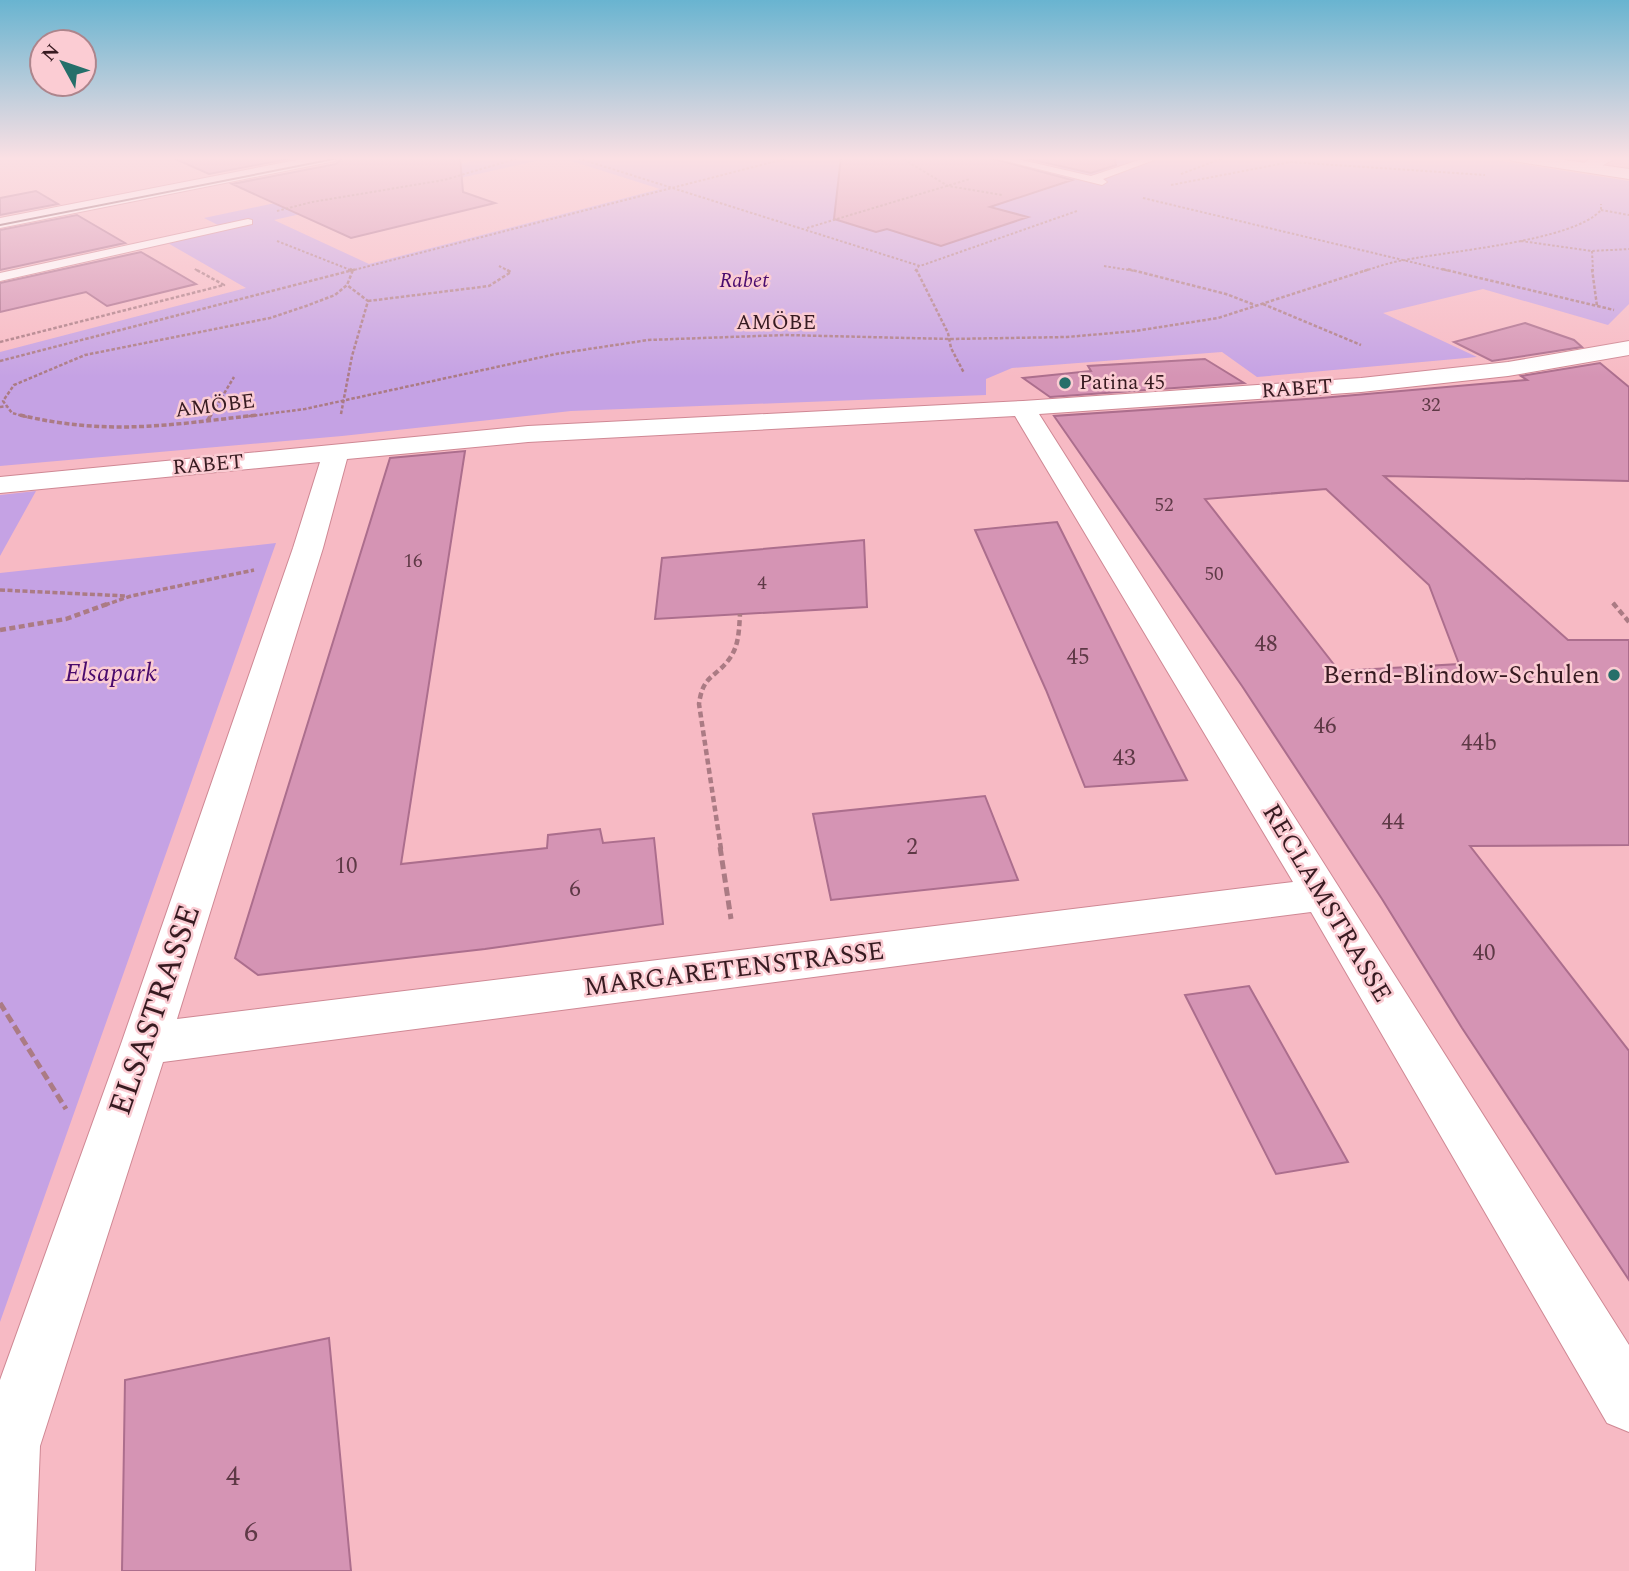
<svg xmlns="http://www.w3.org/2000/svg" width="1629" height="1571" font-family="Spectral,serif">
	<rect width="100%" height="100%" fill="#f7bac4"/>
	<path fill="#c5a2e4" d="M 493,157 L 553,157 L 274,220 L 369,264 L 660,189 L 559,157 L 980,157 L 1043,172 L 1089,157 L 1477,157 L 1629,181 L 1629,304 L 1608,325 L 1483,289 L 1383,313 L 1477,357 L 1257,377 L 1222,352 L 1012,368 L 986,379 L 986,395 L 571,411 L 342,436 L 0,466 L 0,352 L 246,288 L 166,242 L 224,228 L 204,218 Z
		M 36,491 L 0,556 L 0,495 Z
		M 276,543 L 0,1322 L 0,573 Z"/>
	<path fill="#d594b4" stroke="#ac6e8d" stroke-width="2" fill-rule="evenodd" d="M 171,157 L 298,157 L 209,174 Z
		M 344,157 L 460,157 L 463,192 L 495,203 L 351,238 L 232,184 L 336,164 Z
		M 841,157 L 987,157 L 1072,180 L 990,207 L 1028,217 L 941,246 L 887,229 L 876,232 L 834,219 Z
		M 1020,157 L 1114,157 L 1116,165 L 1091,173 Z
		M 36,191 L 58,204 L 0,215 L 0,198 Z
		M 77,215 L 125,243 L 0,270 L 0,230 Z
		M 141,252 L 196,284 L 107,306 L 86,292 L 0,312 L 0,283 Z
		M 1525,323 L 1574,340 L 1582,347 L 1492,361 L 1454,342 Z
		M 1205,359 L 1244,383 L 1050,397 L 1023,378 L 1091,371 L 1088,366 Z
		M 1600,363 L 1629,387 L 1629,481 L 1384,476 L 1568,640 L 1629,640 L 1629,845 L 1470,846 L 1629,1051 L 1629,1280 L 1462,1028 L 1382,899 L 1242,686 L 1054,416 L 1321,398 L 1527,380 L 1521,376 ZM 1326,489 L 1429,585 L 1459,664 L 1339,671 L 1205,499 Z
		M 465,451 L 401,864 L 547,848 L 548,835 L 600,829 L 603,843 L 654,838 L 663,924 L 485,949 L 258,975 L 235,958 L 390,458 Z
		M 1057,522 L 1164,735 L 1187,780 L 1085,787 L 1046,690 L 975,530 Z
		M 864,540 L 867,607 L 655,619 L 662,558 Z
		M 985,796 L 1018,880 L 831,900 L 813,814 Z
		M 1249,986 L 1348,1162 L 1276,1174 L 1185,995 Z
		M 329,1338 L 351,1571 L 122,1571 L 125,1380 Z"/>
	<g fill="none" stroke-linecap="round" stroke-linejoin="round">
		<defs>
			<path id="service" d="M 990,157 L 1008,157 L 1091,176 L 1145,158 L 1154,160 L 1103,179 L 1107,182 L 1102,185 Z
				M 248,219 L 252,220 L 252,224 L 0,281 L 0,273 Z"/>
			<path id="minor" d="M 1596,157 L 1618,157 L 1592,171 L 1582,171 L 1579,168 L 1588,160 Z
				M 1629,341 L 1629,355 L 1508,376 L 1361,392 L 1039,414 L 1629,1345 L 1629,1432 L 1607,1423 L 1311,912 L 163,1062 L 40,1446 L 35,1571 L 0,1571 L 0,1380 L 121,1044 L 293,548 L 320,462 L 0,493 L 0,477 L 528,426 L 1023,401 L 1361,378 L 1508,362 ZM 1015,416 L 1293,882 L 177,1019 L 323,548 L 347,459 L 528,442 Z"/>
			<path id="tertiary" d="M 1506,157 L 1544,157 L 1629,169 L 1629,179 L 1513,161 Z"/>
			<path id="secondary" d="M 312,157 L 342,157 L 335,161 L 0,228 L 0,218 Z"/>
		</defs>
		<use href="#service" stroke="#cf8894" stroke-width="2"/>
		<use href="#minor" stroke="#cf8894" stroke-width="2"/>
		<use href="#tertiary" stroke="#cf8894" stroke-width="2"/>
		<use href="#secondary" stroke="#cf8894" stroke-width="2"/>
		<path stroke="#ab7b84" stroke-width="2" stroke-dasharray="2.5 2" stroke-linecap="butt" d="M 574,157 L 920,266 L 1077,211
			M 900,157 L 948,186 L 1002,195
			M 1181,174 L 1226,157
			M 1171,185 L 1290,162 L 1485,175
			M 1143,198 L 1449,271
			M 1601,210 L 1629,215
			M 277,211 L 312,202 L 444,180 L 522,157
			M 807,228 L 970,179
			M 277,241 L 353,271
			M 1521,241 L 1592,251 L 1629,249
			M 1592,251 L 1593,271
			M 499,266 L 509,271
			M 1104,266 L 1135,271
			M 195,269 L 198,271
			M 350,271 L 792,157
			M 915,271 L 919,266
			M 1364,271 C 1377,267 1391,262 1405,260 C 1449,251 1574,241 1601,210 L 1601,204"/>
		<path stroke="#ab7b84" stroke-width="2.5" stroke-dasharray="3.5 2" stroke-linecap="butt" d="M 916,269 L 948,333 L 951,348 L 964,373
			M 1128,269 L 1226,294 L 1255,305
			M 1442,269 L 1614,310
			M 1592,269 L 1597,306
			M 368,301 L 489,286 L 511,272 L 505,269
			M 1263,304 L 1361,345
			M 0,342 L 224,285 L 195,269
			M 0,361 L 357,269
			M 0,407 L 7,406
			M 341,414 L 352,356 L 368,301 L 347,285
			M 27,417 L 12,413 L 3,401 L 14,385 L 85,355 L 270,318 L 306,306 L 335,295 L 347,285 L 353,270 L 350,269
			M 210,417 L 234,377
			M 243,417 L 305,409 L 556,354 L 648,340 L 785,335 L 950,339 L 1067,337 L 1135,331 L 1218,318 L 1370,269"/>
		<path stroke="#ab7b84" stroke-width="3.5" stroke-dasharray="5 2.5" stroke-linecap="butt" d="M 20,415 C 107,436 170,425 257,415
			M 207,421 L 211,415
			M 0,590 L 127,596
			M 1613,603 L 1615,605
			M 105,605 L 131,596 L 254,570"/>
		<path stroke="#ab7b84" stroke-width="4.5" stroke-dasharray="6 3.5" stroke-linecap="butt" d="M 1613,603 L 1629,622
			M 0,630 L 66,619 L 110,603
			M 721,849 L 699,704 C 703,674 715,679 730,658 C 739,645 739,630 740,614"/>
		<path stroke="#ab7b84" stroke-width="5" stroke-dasharray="9 4.5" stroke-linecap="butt" d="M 720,847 L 731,919
			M 0,1003 L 66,1109"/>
		<use href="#service" fill="#fff" fill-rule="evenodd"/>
		<use href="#minor" fill="#fff" fill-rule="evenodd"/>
		<use href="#tertiary" fill="#fff" fill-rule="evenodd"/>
		<use href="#secondary" fill="#fff" fill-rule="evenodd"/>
		<path stroke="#855c63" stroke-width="2" d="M 0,225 L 344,157"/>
	</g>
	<linearGradient id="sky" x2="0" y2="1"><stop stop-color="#69b4d0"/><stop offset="0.42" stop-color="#fbe0e4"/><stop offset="1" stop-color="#fbe0e4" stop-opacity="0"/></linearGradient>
	<rect width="1629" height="377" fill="url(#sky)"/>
	<g fill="#256f6a" stroke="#fbccd3" stroke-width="2.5">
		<circle cx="1065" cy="383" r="7"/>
		<circle cx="1614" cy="675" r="7"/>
	</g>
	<g text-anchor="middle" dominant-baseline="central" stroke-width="5" stroke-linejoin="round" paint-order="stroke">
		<g font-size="19" fill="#5e3946">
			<text x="1431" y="405">32</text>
			<text x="1164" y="505">52</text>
			<text x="413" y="561">16</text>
			<text x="1214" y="574">50</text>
			<text x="762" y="583">4</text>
		</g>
		<g font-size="21" font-style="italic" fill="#4a0b6d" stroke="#fbccd3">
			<text x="744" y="281">Rabet</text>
		</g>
		<g font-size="21" fill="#371b21" stroke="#fbccd3">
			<text x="776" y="323">AMÖBE</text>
			<text transform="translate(1297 389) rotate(-4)">RABET</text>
			<text transform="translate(215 406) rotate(-7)">AMÖBE</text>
			<text transform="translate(208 465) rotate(-5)">RABET</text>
		</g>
		<g font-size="21" fill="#371b21" stroke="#fbccd3" text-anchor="start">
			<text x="1079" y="383">Patina 45</text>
		</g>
		<g font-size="23" fill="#5e3946">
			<text x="1266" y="644">48</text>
			<text x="1078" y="657">45</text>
			<text x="1325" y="726">46</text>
			<text x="1479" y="743">44b</text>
			<text x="1124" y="758">43</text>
			<text x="1393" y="822">44</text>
			<text x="912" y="847">2</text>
			<text x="346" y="866">10</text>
			<text x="575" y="889">6</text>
			<text x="1484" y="953">40</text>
		</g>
		<g font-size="26" font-style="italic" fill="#4a0b6d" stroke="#fbccd3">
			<text x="111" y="673">Elsapark</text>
		</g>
		<g font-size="26" fill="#371b21" stroke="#fbccd3" text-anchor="end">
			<text x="1600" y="675">Bernd-Blindow-Schulen</text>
		</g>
		<g font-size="26" fill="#371b21" stroke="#fbccd3">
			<text transform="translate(1327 903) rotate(59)">RECLAMSTRASSE</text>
			<text transform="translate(734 969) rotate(-7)">MARGARETENSTRASSE</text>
		</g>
		<g font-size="28" fill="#5e3946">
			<text x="233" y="1476">4</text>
			<text x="251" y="1532">6</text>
		</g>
		<g font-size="32" fill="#371b21" stroke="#fbccd3">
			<text transform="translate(155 1010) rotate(-71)">ELSASTRASSE</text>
		</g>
	</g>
	<g transform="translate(63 63) rotate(310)"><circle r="33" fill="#fbccd3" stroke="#ad858c" stroke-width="2"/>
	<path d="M0-5L12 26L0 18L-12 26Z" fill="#256f6a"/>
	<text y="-10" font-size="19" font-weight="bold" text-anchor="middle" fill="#371b21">N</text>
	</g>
</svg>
